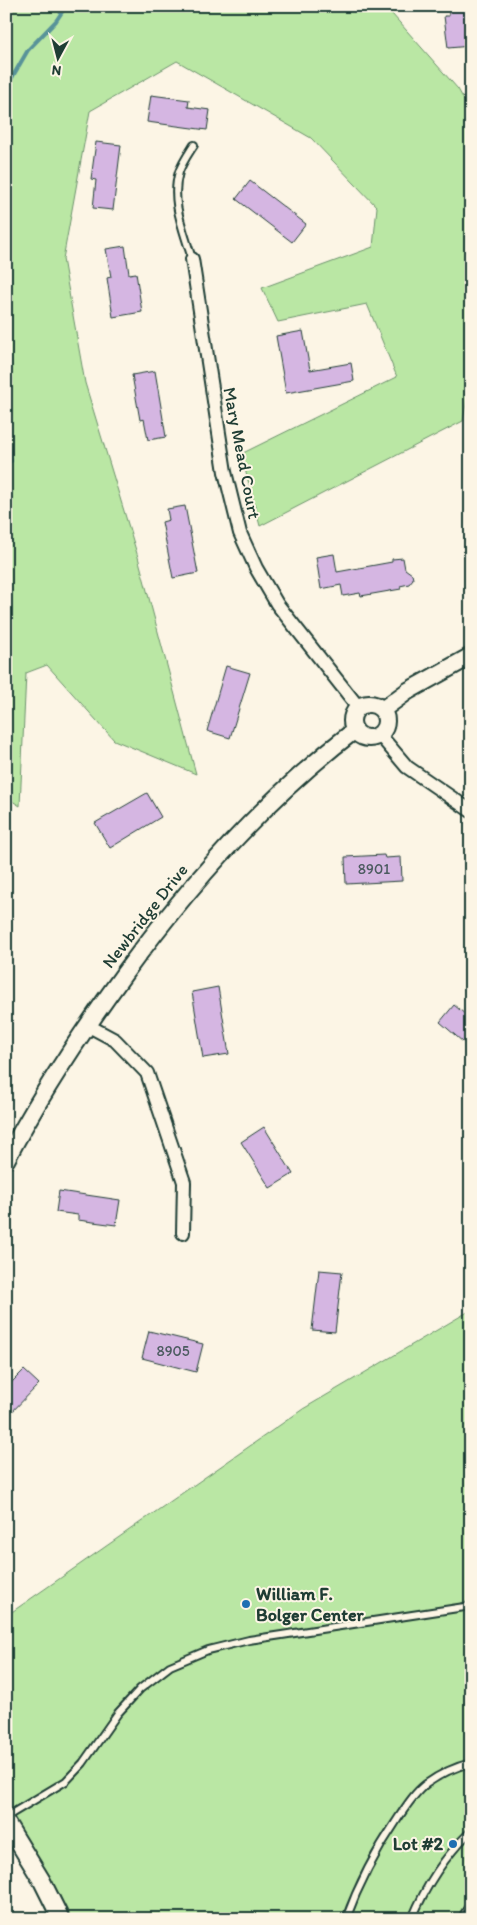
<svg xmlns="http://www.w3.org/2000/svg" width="477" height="1925" font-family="Itim,sans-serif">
	<rect width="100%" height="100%" fill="#fcf5e5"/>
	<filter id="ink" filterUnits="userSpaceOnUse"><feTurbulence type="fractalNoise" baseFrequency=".02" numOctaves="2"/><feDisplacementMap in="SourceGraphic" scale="10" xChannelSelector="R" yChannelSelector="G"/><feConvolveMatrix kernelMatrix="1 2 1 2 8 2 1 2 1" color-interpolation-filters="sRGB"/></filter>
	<g filter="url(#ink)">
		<path fill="#bae7a4" stroke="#6c926c" d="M 6,6 L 385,6 L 458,89 L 471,112 L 471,374 L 463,421 L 260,526 L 241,454 L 397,377 L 367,304 L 278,322 L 262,288 L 373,247 L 377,207 L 311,138 L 177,61 L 90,111 L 63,259 L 85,383 L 138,557 L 196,774 L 114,740 L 47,665 L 26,673 L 20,806 L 6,797 Z
			M 471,1310 L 471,1919 L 50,1919 L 6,1823 L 6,1616 L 303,1409 Z"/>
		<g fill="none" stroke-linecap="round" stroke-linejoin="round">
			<path stroke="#599399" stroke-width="4" d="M 6,88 L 28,50 L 56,21 L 66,6
				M 6,370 L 11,379 L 6,402
				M 6,424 L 11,461 L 6,464"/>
		</g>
		<path fill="#d5b6e2" stroke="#1f3d34" d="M 448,6 L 471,6 L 471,46 L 448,48 L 444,16 L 449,16 Z
			M 151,95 L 189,100 L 188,107 L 210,110 L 207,130 L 147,122 Z
			M 96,142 L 121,145 L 113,210 L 93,208 L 96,180 L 91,179 Z
			M 250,181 L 306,224 L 292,242 L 236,199 Z
			M 125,246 L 129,274 L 136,273 L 142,312 L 113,317 L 107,278 L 111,277 L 106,249 Z
			M 303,331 L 310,370 L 351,363 L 354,381 L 286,393 L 276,336 Z
			M 155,371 L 166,437 L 148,440 L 144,419 L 140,420 L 132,375 Z
			M 185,506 L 198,573 L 173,578 L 162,522 L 169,520 L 167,509 Z
			M 334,554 L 337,572 L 392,562 L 392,559 L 403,558 L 405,569 L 412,574 L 413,579 L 409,584 L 400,586 L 401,589 L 361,596 L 360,593 L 343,596 L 341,585 L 321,589 L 316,557 Z
			M 226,666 L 250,673 L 230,738 L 207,731 Z
			M 147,793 L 161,817 L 110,848 L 95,823 Z
			M 384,855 L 385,858 L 401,857 L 402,881 L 346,884 L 345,857 Z
			M 218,987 L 229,1054 L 203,1058 L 192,992 Z
			M 454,1005 L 471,1019 L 471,1049 L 440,1022 Z
			M 264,1127 L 293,1174 L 270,1188 L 241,1142 Z
			M 59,1191 L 120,1200 L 116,1225 L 78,1220 L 78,1215 L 56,1212 Z
			M 319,1270 L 342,1272 L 335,1332 L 312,1330 Z
			M 149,1331 L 203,1344 L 196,1372 L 142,1358 Z
			M 24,1370 L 39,1384 L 6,1418 L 6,1388 Z"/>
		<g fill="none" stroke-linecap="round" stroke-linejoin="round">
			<defs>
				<path id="service" d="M 192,259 C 184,231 170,201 179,172 C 182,163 189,153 194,145
					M 6,1817 L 66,1781 L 83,1763 L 118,1713 L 140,1689 L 170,1666 L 208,1650 L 249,1640 L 471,1606
					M 346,1919 C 359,1883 376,1851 397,1820 C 405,1808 414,1793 426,1784 C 440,1774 454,1767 471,1763
					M 412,1919 C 425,1887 446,1855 471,1831
					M 461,1919 L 471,1903"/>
				<path id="minor" d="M 192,259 L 225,472 L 240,533 L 256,568 L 277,604 L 359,708
					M 379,734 L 407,767 L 471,811
					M 87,1025 L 115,1040 L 147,1073 L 184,1182 L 183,1233"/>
				<path id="tertiary" d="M352 721a17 17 0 1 1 34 0a17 17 0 1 1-34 0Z
					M 382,710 L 408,691 L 471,656
					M 6,1160 C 40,1095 81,1033 124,974 C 191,882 265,799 355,730
					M 6,1822 L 42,1881 L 61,1919"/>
			</defs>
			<use href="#service" stroke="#1f3d34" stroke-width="10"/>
			<use href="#minor" stroke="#1f3d34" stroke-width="16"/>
			<use href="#tertiary" stroke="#1f3d34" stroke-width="20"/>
			<use href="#service" stroke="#fcf5e5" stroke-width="6"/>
			<use href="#minor" stroke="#fcf5e5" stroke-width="12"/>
			<use href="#tertiary" stroke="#fcf5e5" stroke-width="16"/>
		</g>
	</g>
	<g fill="#1f6fb2" stroke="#fcf5e5" stroke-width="2">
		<circle cx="246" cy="1604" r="5"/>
		<circle cx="453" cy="1844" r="5"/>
	</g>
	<g text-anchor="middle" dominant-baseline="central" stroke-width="4" stroke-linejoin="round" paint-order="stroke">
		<g font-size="15" fill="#4c5b60">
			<text x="374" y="869">8901</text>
			<text x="173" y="1351">8905</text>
		</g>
		<g font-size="18" fill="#1f3d34" stroke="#fcf5e5">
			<text transform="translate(242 453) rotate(79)">Mary Mead Court</text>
			<text transform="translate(145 916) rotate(-52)">Newbridge Drive</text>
		</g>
		<g font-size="18" font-weight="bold" fill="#1f3d34" stroke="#fcf5e5" text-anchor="start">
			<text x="256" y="1594">William F.<tspan x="256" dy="21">Bolger Center</tspan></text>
			<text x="443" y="1844" text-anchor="end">Lot #2</text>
		</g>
	</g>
	<rect width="477" height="1925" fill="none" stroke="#fcf5e5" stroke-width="25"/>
	<rect x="12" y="12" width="452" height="1900" fill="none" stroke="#1f3d34" stroke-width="2" filter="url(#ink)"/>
	<g transform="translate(58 58) rotate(187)" stroke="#fcf5e5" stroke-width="4" paint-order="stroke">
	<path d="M0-4L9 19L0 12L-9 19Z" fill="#1f3d34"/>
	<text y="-8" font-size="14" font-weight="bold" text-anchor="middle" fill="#1f3d34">N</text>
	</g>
</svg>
